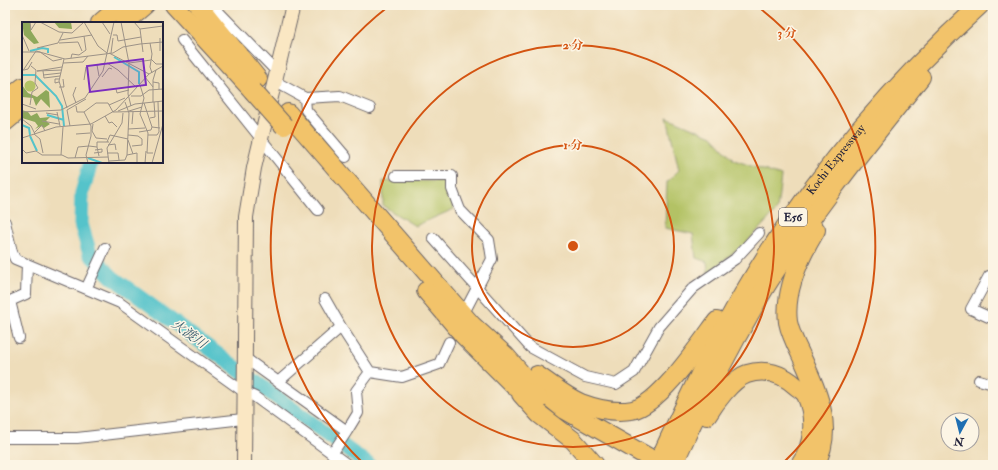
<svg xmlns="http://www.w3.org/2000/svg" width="998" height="470" font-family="'IM FELL Double Pica','Noto Serif JP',serif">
	<rect width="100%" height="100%" fill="#fcf5e5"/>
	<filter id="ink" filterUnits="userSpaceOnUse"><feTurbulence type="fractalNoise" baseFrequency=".025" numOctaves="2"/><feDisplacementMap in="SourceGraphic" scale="8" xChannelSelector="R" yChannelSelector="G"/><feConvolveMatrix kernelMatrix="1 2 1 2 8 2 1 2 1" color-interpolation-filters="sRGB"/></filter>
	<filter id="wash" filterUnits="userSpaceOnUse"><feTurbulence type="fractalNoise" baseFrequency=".012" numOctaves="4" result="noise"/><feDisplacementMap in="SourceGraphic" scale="16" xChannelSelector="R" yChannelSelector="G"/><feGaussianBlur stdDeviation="0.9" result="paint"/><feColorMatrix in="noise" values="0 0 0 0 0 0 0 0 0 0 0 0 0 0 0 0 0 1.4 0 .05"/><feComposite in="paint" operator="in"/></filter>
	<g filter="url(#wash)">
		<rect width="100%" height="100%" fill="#eeddba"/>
		<path fill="#b3c265" stroke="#6a7250" d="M 667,117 L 712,136 L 734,160 L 781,176 L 777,210 L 746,243 L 708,273 L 707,262 L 696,258 L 693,234 L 665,228 L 667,182 L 679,170 Z
			M 383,181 L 449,181 L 454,209 L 415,226 L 383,206 Z"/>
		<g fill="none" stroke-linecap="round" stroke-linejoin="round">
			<path stroke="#55c3ca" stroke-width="15" d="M 91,162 L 82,193 L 81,224 L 90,254 L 112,277 L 369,465"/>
		</g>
	</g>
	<g filter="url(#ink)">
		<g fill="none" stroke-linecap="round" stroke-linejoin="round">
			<defs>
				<path id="street" d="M 212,5 L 278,73
					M 182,40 L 318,210
					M 276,82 L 305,98 L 306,110 L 346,157
					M 305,98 L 340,96 L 370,108
					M 396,176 L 452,176 L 452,189 L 460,210 L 489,240 L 492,259 L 466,309
					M 5,222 L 12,252 L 15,259 L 120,303 L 244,392 L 255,397 L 348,465
					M 433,238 L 530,347 L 585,377 L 616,384 L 634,372 L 659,327 L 693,288 L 735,259 L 759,233
					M 993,277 L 989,276 L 971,309 L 993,319
					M 87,287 L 105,248
					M 325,299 L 341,327
					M 19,338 L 10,301 L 26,294 L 27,264
					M 245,358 L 347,431 L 332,454
					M 370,372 L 402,377 L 439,364 L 449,342
					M 979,380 L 993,384
					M 278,382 L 341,327 L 370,372 L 356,391 L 358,413 L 347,431
					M 5,438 L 77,438 L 243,419"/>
				<path id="secondary" d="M 244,465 L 246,217 L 254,168 L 293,5"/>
				<g id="highway">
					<path d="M 174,5 L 252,90"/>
					<path d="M 198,5 L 258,79"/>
					<path d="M 100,23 L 121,5"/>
					<path d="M 124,23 L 145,5"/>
					<path d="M 5,102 L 23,87"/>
					<path d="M 288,113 L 472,325 L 506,356 L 525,378 L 565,410 L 648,457"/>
					<path d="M 5,122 L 23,107"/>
					<path d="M 426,291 L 464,336 L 514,386 L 539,399"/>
					<path d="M 537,375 C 551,384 566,397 581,403 C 597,409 615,413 632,410 C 659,405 700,344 717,321"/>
					<path d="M 521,394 L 539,414 L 573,440 L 595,465"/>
					<path d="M 707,416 C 715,403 732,379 747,374 C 765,368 783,374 797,387 C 800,389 804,392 806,395 C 816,418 814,445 800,465"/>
					<path id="s1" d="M 657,465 C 685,404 713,344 747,287 C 809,182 890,87 980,5"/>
					<path d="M 673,465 C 699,407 728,351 760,296 C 807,218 865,147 921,77"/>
					<path d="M 815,465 C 836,427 816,389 800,353 C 795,343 790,332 788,322 C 784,291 801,255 816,230"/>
				</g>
			</defs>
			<use href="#street" stroke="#696367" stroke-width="12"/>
			<use href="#secondary" stroke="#696367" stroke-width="16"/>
			<use href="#highway" stroke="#696367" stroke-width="20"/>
			<use href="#street" stroke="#fff" stroke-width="10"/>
			<use href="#secondary" stroke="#fae7c3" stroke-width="14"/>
			<use href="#highway" stroke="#f2c36a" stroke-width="18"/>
			<defs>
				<path id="highway-bridge" d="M 252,90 L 284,126"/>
			</defs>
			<use href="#highway-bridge" stroke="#696367" stroke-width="20" stroke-linecap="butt"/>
			<use href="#highway-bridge" stroke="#f2c36a" stroke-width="18"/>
		</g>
	</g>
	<g fill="none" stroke="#d45411" stroke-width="2">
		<circle cx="573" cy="246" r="101"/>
		<circle cx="573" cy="246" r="201"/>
		<path d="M363 463A302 302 0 0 1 389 6M757 6A302 302 0 0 1 783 463"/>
	</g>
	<g text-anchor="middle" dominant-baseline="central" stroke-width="3" stroke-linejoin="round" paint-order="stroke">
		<rect fill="#fcf5e5" stroke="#63616e" stroke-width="1" x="779" y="208" width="28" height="18" rx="3"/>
		<g font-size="11" font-weight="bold" fill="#22223b">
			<text x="793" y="217">E56</text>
		</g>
		<g font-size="12" fill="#22223b" stroke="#fcf5e5">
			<text stroke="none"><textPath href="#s1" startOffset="355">Kochi Expressway</textPath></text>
		</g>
		<g font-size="13" font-style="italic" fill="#345a6d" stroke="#fcf5e5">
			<text transform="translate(189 334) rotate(36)">火渡川</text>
		</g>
	</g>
	<g transform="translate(22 22)">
		<rect width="141" height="141" fill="#eeddba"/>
		<path d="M2.5 64a5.5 5.5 0 1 1 11 0a5.5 5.5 0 1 1-11 0Z" fill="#b3c265"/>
		<path d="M 8,0 L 9,9 L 17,21 L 12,22 L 2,13 L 0,0 ZM 32,0 L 49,0 L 50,7 L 37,6 ZM 0,63 L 6,71 L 15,75 L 24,68 L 27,70 L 28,86 L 19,77 L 14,84 L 11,76 L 0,75 ZM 0,88 L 6,90 L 9,94 L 15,91 L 18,96 L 28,95 L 24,99 L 28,102 L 22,106 L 19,104 L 13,107 L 16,104 L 13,100 L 0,96 Z" fill="#8ea85a"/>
		<path fill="none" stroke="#55c3ca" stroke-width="2" d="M 8,29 L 20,26 L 26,27 L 26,31M 92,35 L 117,50 L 117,62M 0,53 L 13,53 L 34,74 L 40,84 L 42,104M 25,93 L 42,98M 0,103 L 7,106 L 8,113M 8,114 L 15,129M 66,136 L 80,141"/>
		<path fill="none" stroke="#9c9287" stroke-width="1" d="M 8,0 L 9,8 L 14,0M 18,0 L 37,10 L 50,11M 62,0 L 76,24 L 85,31M 80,0 L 88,12M 99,0 L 107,41 L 106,72 L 109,84M 112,0 L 118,7 L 121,30M 118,7 L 141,4M 50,11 L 62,0M 0,13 L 7,29M 91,13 L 95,13 L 96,19 L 119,15M 138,16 L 138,29M 38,18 L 70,13M 37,21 L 56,20 L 60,29M 128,21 L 130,32 L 128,45 L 130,51M 15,26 L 36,21 L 41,11M 0,30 L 18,30 L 31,39 L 40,37M 87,31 L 127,52M 89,31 L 91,16M 49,36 L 50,32 L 57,33 L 64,28 L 62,14M 42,37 L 37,59 L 45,86M 129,37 L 134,42 L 141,42M 41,41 L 61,40 L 66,34M 85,41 L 96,48 L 115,66M 107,41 L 129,38M 2,48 L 6,47 L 10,40M 40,48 L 15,49 L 40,45M 21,49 L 22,56 L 38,54M 0,50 L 14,29 L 43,37 L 91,31 L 101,25 L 118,22 L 141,20M 21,53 L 39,51M 77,54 L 75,43 L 83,41M 80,55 L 87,46 L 90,47M 123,55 L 131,65M 62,58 L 64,45M 37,60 L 33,61 L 33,57 L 37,57M 131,60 L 137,61 L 137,67M 118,63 L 122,76 L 118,92 L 126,111 L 125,131 L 131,131M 37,65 L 42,65 L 41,57M 54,65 L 51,73 L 54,81M 94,67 L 95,71 L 107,68M 109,74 L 119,74 L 127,68 L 141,67M 131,80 L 131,58 L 134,48M 122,81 L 130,105M 0,82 L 14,87M 8,83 L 10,70 L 16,66 L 13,61 L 14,48 L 9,44M 87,83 L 103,76M 54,84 L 55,90 L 62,90 L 74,81 L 86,81 L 91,90M 45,88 L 64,77M 45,88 L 48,104M 96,89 L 113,82 L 141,79M 107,89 L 120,85M 0,90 L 39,88 L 63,76 L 81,49 L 92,0M 35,90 L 38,104M 62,90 L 69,104 L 69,114 L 64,133 L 66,141M 91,90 L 141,89M 24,91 L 36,93M 83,94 L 87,101 L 90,100 L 95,105M 128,96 L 133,95 L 132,80M 0,97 L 9,104 L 13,112M 20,99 L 37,102M 71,102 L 70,109 L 74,116 L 85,117M 110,102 L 111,90M 106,107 L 123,106M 117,110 L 129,108 L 130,105 L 138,106M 12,111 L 20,103 L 23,109M 12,112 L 18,117 L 21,131M 54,112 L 68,111M 106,113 L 116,114 L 120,117 L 120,123 L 110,124M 126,113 L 135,113 L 137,110 L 136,80M 0,116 L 34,105 L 69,102 L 94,88 L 127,52 L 141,44M 106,118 L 111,132M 85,120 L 88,113 L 106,117M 86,123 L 93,122 L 94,128M 67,124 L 75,125 L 77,134M 75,125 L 75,120 L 87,120M 1,128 L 4,131 L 14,129 L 20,133 L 40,133 L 46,136 L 86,135M 72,131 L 80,130 L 80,127 L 73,128M 85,131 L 96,131 L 97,138M 39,133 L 41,105M 105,133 L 115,131 L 115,141M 53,136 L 56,125 L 67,124M 87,139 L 103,138 L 105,133 L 107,91 L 103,80M 87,141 L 85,126 L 100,101 L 101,91M 123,141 L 124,129M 130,141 L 141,102"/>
		<path fill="#7b2cbf" fill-opacity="0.15" stroke="#7b2cbf" stroke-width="2" d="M 121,37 L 124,63 L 68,70 L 65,44 Z"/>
		<rect width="141" height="141" fill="none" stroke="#22223b" stroke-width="2"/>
	</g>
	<circle cx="573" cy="246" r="6" fill="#d45411" stroke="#fcf5e5" stroke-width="2"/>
	<g font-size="12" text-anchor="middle" font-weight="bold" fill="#d45411" stroke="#fcf5e5" stroke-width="3" stroke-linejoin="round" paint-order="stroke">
		<text x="787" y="37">3 分</text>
		<text x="573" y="49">2 分</text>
		<text x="573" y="149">1 分</text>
	</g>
	<rect width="998" height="470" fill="none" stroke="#fcf5e5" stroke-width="20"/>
	<g transform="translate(960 432) rotate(187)"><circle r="19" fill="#fcf5e5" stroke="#a5a1a1"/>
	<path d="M0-3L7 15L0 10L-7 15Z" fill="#1f6fb2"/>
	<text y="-6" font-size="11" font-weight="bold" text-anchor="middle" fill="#22223b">N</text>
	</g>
</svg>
